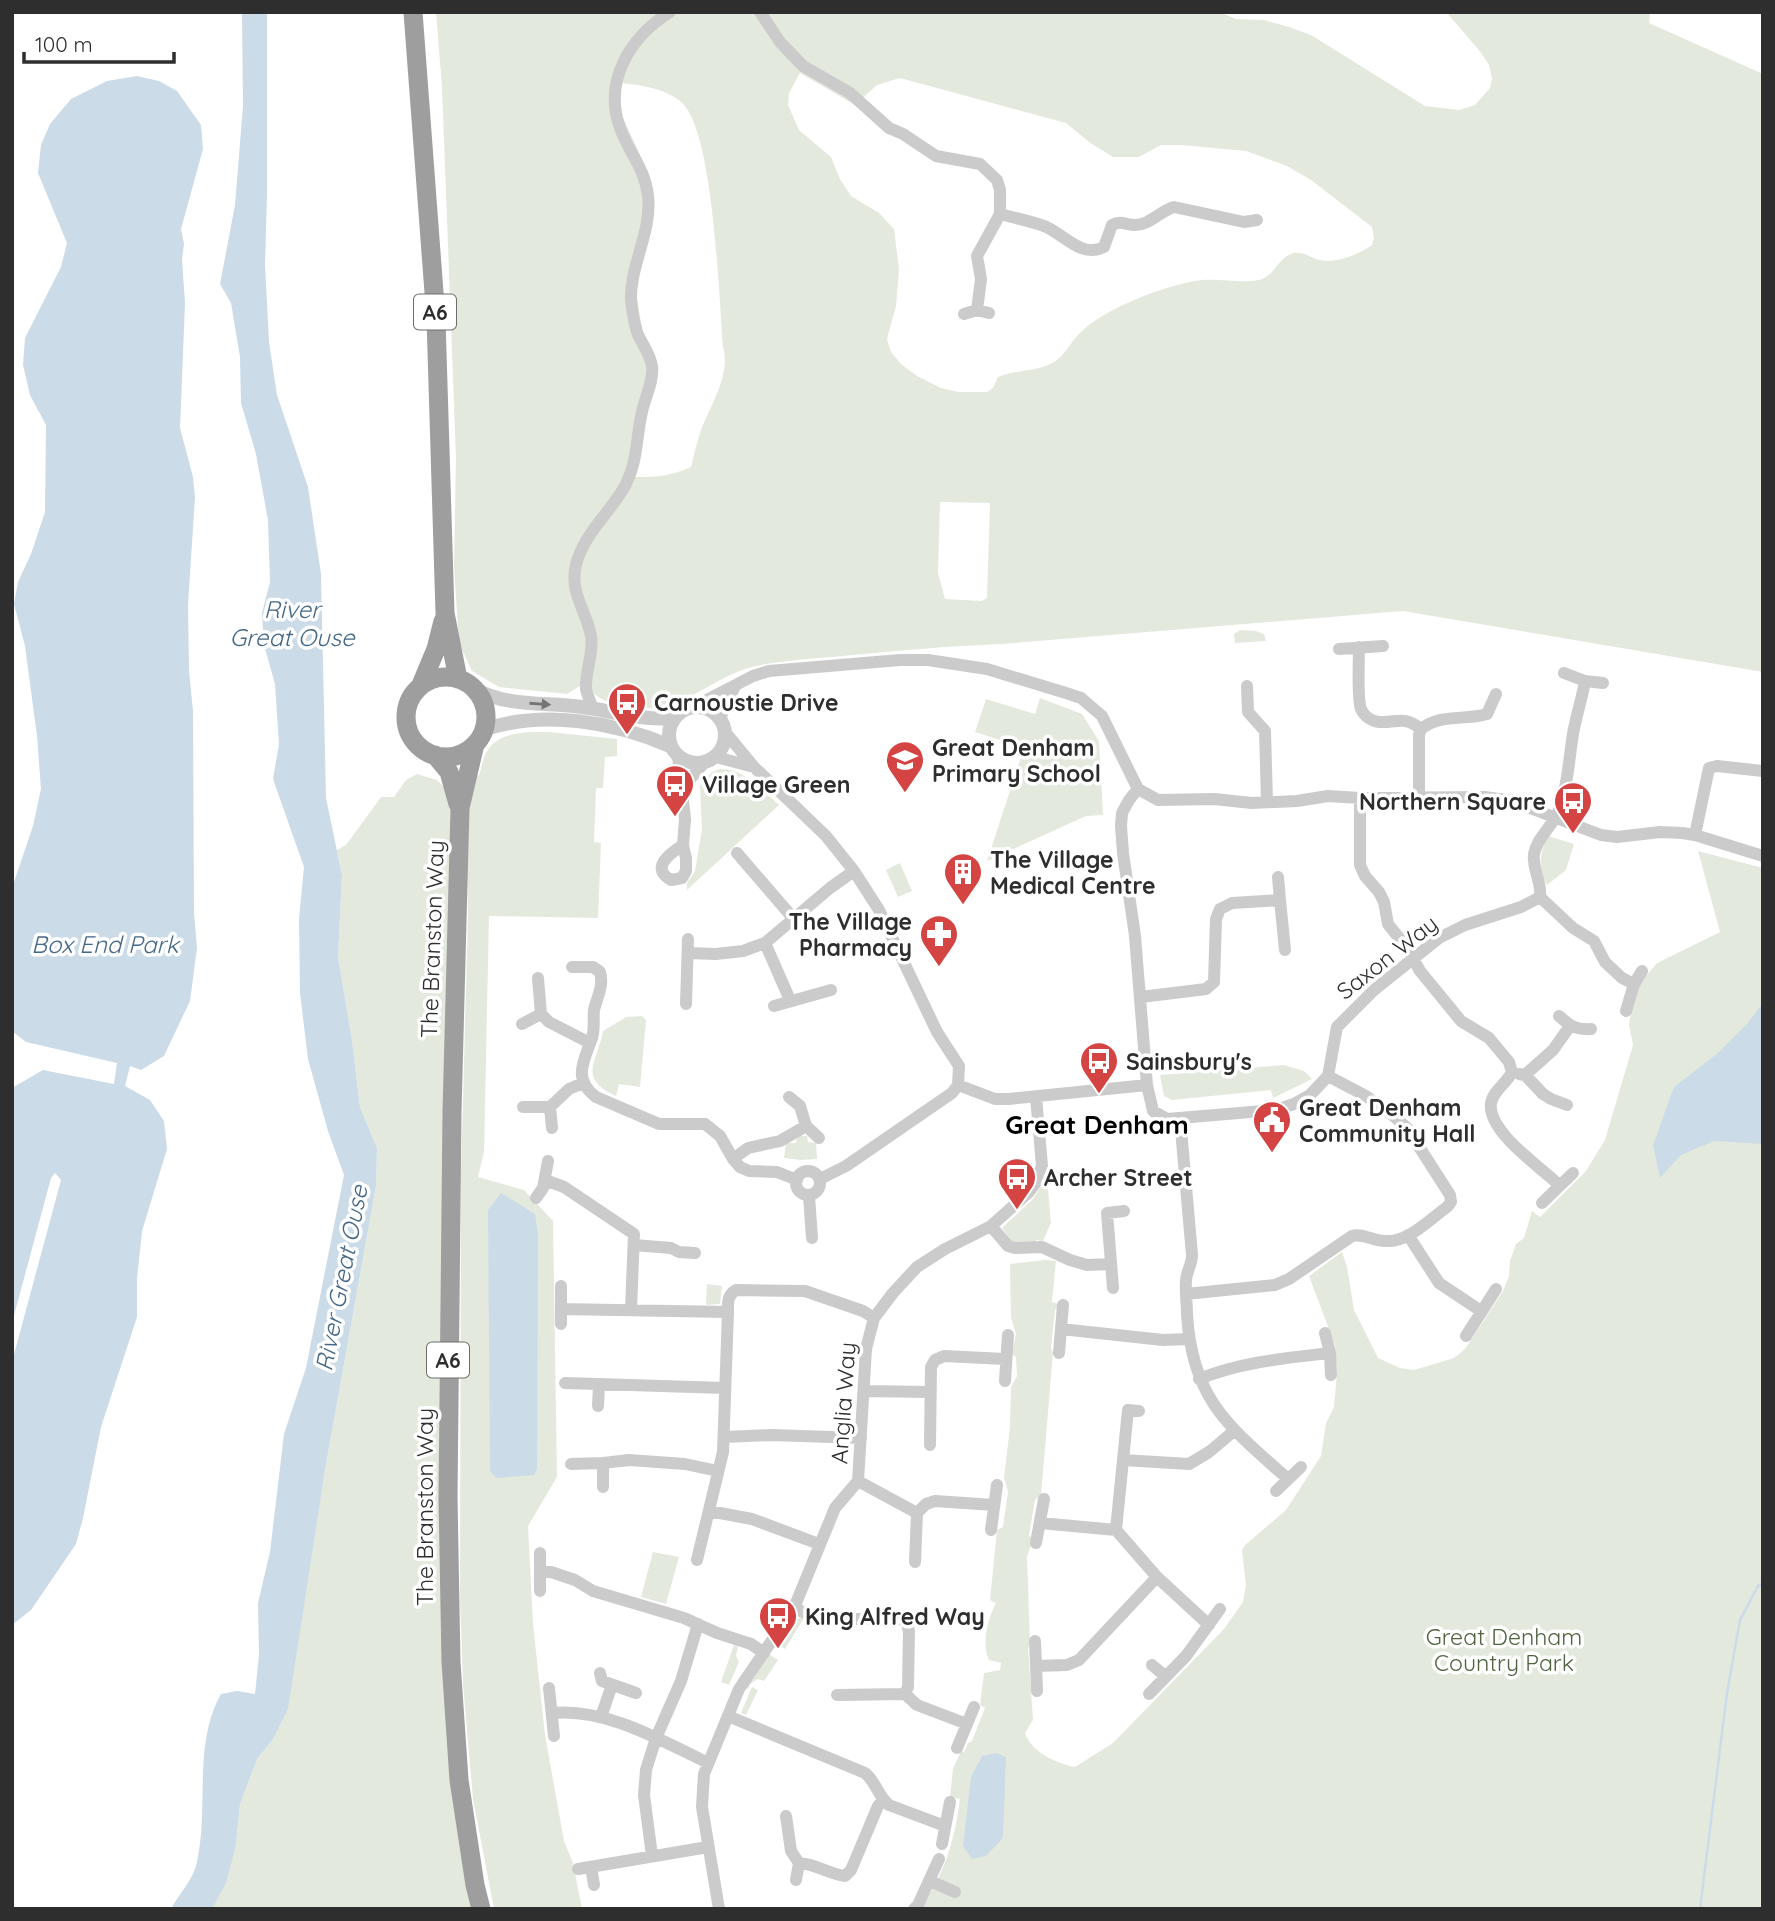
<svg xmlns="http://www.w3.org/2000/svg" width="1775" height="1921" font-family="Quicksand,sans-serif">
	<rect width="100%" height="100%" fill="#fff"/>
	<path fill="#e3eadd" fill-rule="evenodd" d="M 436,12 L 1219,12 L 1236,19 L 1264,20 L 1289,27 L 1311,35 L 1425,106 L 1459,110 L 1475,105 L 1490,88 L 1492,78 L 1489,65 L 1479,50 L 1446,12 L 1650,12 L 1649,23 L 1763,74 L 1763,672 L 1403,611 L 1002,644 C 948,646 895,651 842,656 C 813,659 781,660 752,667 C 718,675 683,709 649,708 C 639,708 609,704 602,699 C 592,694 592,689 580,686 L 567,694 L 499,687 L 472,671 L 459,643 L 454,567 L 456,457 L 442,87 ZM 800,73 L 855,105 L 877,85 L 900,78 L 1066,123 L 1089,142 L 1113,157 L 1139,157 L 1161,145 L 1182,145 L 1246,151 L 1287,166 L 1311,180 L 1372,227 L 1374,238 L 1372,245 C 1358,255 1333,265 1316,259 C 1308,256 1301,250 1291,254 C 1278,258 1274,277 1259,280 C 1241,284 1215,277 1195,281 C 1161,287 1103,309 1079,334 C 1070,343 1065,355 1054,362 C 1041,371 1014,370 998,377 L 993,388 L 987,392 L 958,392 L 941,388 L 917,376 L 901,364 L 891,352 L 887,339 L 896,306 L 899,269 L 894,229 L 879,213 L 851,196 L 840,179 L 831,157 L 799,130 L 788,105 L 789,93 ZM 620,83 C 639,85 665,88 681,102 C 714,129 719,300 723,347 C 731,374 711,404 701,430 C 697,442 694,455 691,467 C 672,476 656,477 635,477 L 644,421 L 652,395 L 636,291 L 649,175 L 620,111 ZM 940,502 L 990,503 L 987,598 L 982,601 L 945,599 L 938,573 Z
		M 1240,630 L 1256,631 L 1264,634 L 1266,641 L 1235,643 L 1234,634 Z
		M 1040,698 L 1082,714 L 1099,741 L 1103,815 L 1086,816 L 987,861 L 1024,748 L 975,732 L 986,699 L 1035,714 Z
		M 549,732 L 617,739 L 617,756 L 605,757 L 603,788 L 596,788 L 594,842 L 601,843 L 598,918 L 489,916 L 484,1152 L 478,1177 L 524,1190 L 553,1221 L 557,1477 L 528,1526 L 533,1624 L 545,1735 L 564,1841 L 573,1863 L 582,1909 L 494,1909 L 473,1799 L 463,1684 L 460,1598 L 461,1174 L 468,914 L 467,831 L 473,775 L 479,776 C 482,767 483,755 489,748 C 503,731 528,732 549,732 Z
		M 720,769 C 744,768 763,791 779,805 L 687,890 L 687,883 L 695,871 L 702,829 L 700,786 L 712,772 Z
		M 417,774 L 437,780 L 451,794 L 442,1491 L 476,1909 L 212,1909 L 236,1845 L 240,1804 L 257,1759 L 273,1739 L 302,1613 L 325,1470 L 376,1186 L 377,1148 L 360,1107 L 352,1040 L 338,957 L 342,875 L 337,850 L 346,845 L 381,797 L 394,797 L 406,780 Z
		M 1548,836 L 1574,844 L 1566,870 L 1547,885 C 1538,866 1539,855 1548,836 Z
		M 1698,851 L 1763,868 L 1763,1909 L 920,1909 C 944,1876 955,1839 960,1799 L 950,1797 L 953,1769 L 961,1751 L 964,1752 L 968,1743 L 972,1741 L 985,1708 L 980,1705 L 984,1673 L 1000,1670 L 1001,1663 L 989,1660 C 981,1642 988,1619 996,1603 L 990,1600 L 997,1530 L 1003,1527 L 1008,1491 L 1004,1478 L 1010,1427 L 1011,1387 L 1017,1376 L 1016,1357 L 1012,1354 L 1016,1334 L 1011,1318 L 1010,1264 L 1045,1260 L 1056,1261 L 1052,1302 L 1059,1304 L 1055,1310 L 1051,1348 L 1053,1353 L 1041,1495 L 1035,1500 L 1029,1535 L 1033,1541 L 1027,1556 L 1030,1644 L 1028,1648 L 1033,1720 L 1025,1733 C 1031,1752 1056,1763 1075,1767 L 1113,1743 L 1224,1629 L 1243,1602 L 1246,1585 L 1242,1550 L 1245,1545 L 1286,1510 L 1321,1456 L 1326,1423 L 1334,1407 L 1337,1373 L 1335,1345 L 1309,1276 L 1342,1252 L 1347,1267 L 1354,1310 L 1378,1358 L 1400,1368 L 1414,1370 L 1454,1358 L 1465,1349 L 1503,1291 L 1509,1276 L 1510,1261 L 1516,1244 L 1524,1238 L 1532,1211 L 1540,1217 L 1586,1171 L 1605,1140 L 1633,1045 L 1629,1025 L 1632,1004 L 1641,982 L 1657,963 L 1720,932 Z
		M 900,863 L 912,891 L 898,897 L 886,870 Z
		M 642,1016 L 646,1020 L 640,1087 L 619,1084 L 616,1096 C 577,1078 597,1063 603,1031 L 626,1017 Z
		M 1284,1065 L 1304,1071 L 1312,1079 L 1273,1098 L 1271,1090 L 1172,1100 L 1164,1096 L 1160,1075 Z
		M 797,1136 L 807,1136 L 808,1142 L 816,1143 L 817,1159 L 801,1160 L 784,1158 L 786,1143 L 796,1143 Z
		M 1047,1178 L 1051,1223 L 1043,1241 L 1036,1240 L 1036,1243 L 1013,1244 L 1002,1228 L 1032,1200 Z
		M 707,1284 L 722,1286 L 720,1304 L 706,1305 Z
		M 653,1552 L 679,1557 L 666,1604 L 641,1597 Z
		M 797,1618 L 804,1618 L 785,1649 L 777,1644 L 793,1620 Z
		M 734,1645 L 738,1647 L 736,1656 L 739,1662 L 729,1685 L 721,1682 Z
		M 769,1654 L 778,1660 L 764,1681 L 758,1679 L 750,1684 L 748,1689 L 745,1688 Z
		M 752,1687 L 758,1690 L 746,1715 L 741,1713 Z"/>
	<path fill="#cbdbe8" d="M 242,12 L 267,12 L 267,194 L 265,265 L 269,342 L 277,395 L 308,487 L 321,574 L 326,798 L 342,875 L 338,957 L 352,1040 L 360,1107 L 377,1148 L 376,1186 L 325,1470 L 288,1709 L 273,1739 L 257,1759 L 240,1804 L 236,1845 L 226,1883 L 212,1909 L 171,1909 C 178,1895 192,1881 196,1866 C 210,1810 192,1746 221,1694 L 237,1691 L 255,1694 L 259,1655 L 258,1603 L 270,1552 L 284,1434 L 306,1368 L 344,1175 L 328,1131 L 308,1059 L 300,993 L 299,919 L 304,867 L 273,779 L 279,744 L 275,684 L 264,645 L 262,613 L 270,582 L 268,520 L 256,454 L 241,403 L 240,357 L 231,303 L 220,284 L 235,205 L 243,106 Z
		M 137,76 L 159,81 L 177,91 L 201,125 L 203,149 L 181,229 L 184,244 L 182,259 L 185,303 L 180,428 L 193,477 L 195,497 L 188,605 L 189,671 L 193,711 L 194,912 L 197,948 L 190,1001 L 164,1056 L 141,1070 L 130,1066 L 125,1086 L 150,1100 L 164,1121 L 167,1149 L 142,1231 L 137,1279 L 137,1317 L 101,1427 L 83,1518 L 76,1544 L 31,1610 L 12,1625 L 12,1362 L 61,1180 L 55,1173 L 51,1178 L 12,1323 L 12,1088 L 43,1070 L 114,1084 L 117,1063 L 26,1042 L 12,1031 L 12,888 L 33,826 L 41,789 L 37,736 L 25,646 L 14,604 L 18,582 L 31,554 L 45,512 L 46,425 L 30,395 L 23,365 L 25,338 L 61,267 L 67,243 L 38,173 L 41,145 L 50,124 L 71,99 L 107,81 Z
		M 1763,1003 L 1763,1144 L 1714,1141 L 1681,1155 L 1660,1178 L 1653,1145 L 1674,1087 L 1718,1053 L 1747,1024 Z
		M 501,1193 L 535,1214 L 538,1234 L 537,1469 L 534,1475 L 496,1478 L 490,1471 L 488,1210 Z
		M 996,1753 L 1006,1757 L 1003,1838 L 986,1856 L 972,1859 L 963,1846 L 971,1777 L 982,1756 Z"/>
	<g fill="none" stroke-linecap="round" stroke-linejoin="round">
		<path stroke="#cbdbe8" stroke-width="2.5" d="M 1700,1909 L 1727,1693 L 1740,1620 L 1758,1586 L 1763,1584"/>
		<path stroke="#cbcbcb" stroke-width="12" d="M 760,12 L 780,42 L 803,66 L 850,93 L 889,128 L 903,134 L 936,156 L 980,164 L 997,180 L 1000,190 L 1000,214 L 977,256 L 981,279 L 977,310
			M 1000,214 C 1015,218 1030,221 1044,226 C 1063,233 1081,259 1104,247 L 1112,225 C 1121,220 1126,225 1135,225 C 1150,225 1160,211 1174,207 L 1244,222 L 1257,220
			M 964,314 L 977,310 L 989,313
			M 1359,647 C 1359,660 1357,699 1361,709 C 1364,716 1371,721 1379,722 C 1398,723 1403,715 1421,729
			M 1339,649 L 1383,646
			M 1564,673 L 1585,681 L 1603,683
			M 1247,686 L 1248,712 L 1265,731 L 1267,802
			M 693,707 L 753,676 L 769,671 L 900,660 L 928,660 L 987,669 L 1066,693 L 1081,698 L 1102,716 L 1138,789 L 1158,800 L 1214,799 L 1252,803 L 1297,801 L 1328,796 L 1360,798 L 1485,797 L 1512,801 L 1601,835 L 1617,837 L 1660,832 L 1682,833 L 1695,835 L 1763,856
			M 593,709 C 591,703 587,695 586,689 C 585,671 594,653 591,636 C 586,610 569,592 576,565 C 583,534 612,511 626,484 C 638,460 636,437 642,412 C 645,397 654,381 652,366 C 650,353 641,343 637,332 C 634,322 632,310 631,300 C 630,265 652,232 648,196 C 645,168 629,153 620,128 C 603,81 630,37 670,12
			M 720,718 L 735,686
			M 726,733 L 754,767 L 826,836 L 854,871 L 879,910 L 937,1032 L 959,1066 L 958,1085 L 952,1093 L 846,1166 L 820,1179
			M 678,756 L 685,819 L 683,845 L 686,858 L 686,871 L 682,878 L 671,880 C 650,868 669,854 683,845
			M 716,757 L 754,767
			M 1138,789 L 1129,800 L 1122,813 L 1121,826 L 1123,853 L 1135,936 L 1147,1085 L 1153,1111 L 1167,1119 L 1276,1110 L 1294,1104 L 1310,1095 L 1328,1076 L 1337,1027 L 1374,990 L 1439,938 L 1465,925 L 1521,907 L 1540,897 C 1542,882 1532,869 1534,854 C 1537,837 1554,825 1560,808 C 1568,784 1569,758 1573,734 C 1576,716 1582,699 1585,681
			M 665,792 L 683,787 L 704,763
			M 1419,797 L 1419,735 L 1421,729 C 1442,713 1464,721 1487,714 L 1496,694
			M 1360,798 L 1360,865 L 1365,876 L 1379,892 L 1384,902 L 1388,924 L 1407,948 L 1420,971 L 1461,1021 L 1489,1038 L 1509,1062 L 1512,1072 C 1507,1083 1493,1091 1491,1103 C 1487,1132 1541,1167 1559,1185
			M 1695,835 L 1709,768 L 1717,766 L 1763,771
			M 737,853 L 793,918
			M 1278,877 L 1280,900
			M 1540,897 L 1573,928 L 1594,941 L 1605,962 L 1622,978 L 1634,984
			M 765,943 L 790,1000
			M 688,953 L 716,954 L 743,951 L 765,943 L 830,888 L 854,871
			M 572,967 L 593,967 L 600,972 C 604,986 597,997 594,1010 C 593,1019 595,1029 592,1038 C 584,1061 572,1079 596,1097 L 659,1124 L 705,1124 L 720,1136 L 733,1159 L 740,1167 L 749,1171 L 777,1172 L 797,1180
			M 538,978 L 541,1014 L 549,1022 L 590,1043
			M 1141,997 L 1206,989 L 1214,982 L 1216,919 L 1220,909 L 1232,903 L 1280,900 L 1285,950
			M 686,1004 L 688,939
			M 774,1006 L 831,990
			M 1626,1011 L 1634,984 L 1642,971
			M 1559,1016 C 1570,1026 1576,1030 1591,1029
			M 522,1024 L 541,1014
			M 1519,1074 L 1525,1075 L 1543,1094 L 1551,1099 L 1567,1105
			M 1525,1075 L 1553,1050 L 1570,1026
			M 958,1085 L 995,1099 L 1009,1099 L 1147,1085
			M 789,1097 L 800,1106 L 806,1126 L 819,1138
			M 523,1107 L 550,1107 L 569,1089 L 583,1083
			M 550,1107 L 552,1128
			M 1180,1118 L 1192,1255 C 1192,1265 1186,1272 1186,1281 C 1185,1292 1187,1303 1187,1314 C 1192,1399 1228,1426 1288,1479
			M 733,1159 L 748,1148 L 780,1141 L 806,1126
			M796 1183a12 12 0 1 1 24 0a12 12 0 1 1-24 0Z
			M 545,1180 L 564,1187 L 634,1234 L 631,1310
			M 809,1196 L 812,1238
			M 536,1198 L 543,1188 L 548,1161
			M 1542,1203 L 1573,1173
			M 991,1226 L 1008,1246 L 1015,1248 L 1042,1247 L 1070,1260 L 1087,1265 L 1111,1264
			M 1408,1235 L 1439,1283 L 1481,1311
			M 634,1245 L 671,1248 L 679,1252 L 695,1253
			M 1113,1288 L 1107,1213 L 1124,1211
			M 1186,1294 L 1275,1285 L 1289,1279 L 1352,1236 C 1363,1233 1373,1241 1385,1241 C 1408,1243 1429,1220 1447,1207 L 1451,1202 L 1450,1195 L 1407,1128 L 1396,1118 L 1366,1096 L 1328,1076
			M 561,1309 L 728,1312
			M 561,1324 L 561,1286
			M 1061,1329 L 1163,1340 L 1189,1339
			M 1325,1333 L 1330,1353 L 1331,1375
			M 1466,1336 L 1496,1289
			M 1059,1353 L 1063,1305
			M 1199,1379 C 1241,1362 1286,1358 1330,1353
			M 1005,1381 L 1008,1335
			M 565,1383 L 725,1388
			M 864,1391 L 930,1392
			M 598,1406 L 599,1385
			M 1139,1411 L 1128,1410 L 1116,1530 L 1157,1577 L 1209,1625
			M 724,1437 L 771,1435 L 861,1438
			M 930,1445 L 931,1367 L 935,1360 L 944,1356 L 1005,1359
			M 1123,1460 L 1189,1464 L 1209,1452 L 1234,1431
			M 603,1463 L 603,1487
			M 571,1464 L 603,1463 L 629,1460 L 685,1464 L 718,1471
			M 858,1481 L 917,1513 L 926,1504 L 935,1501 L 994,1505
			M 1276,1491 L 1301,1467
			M 709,1511 L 752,1519 L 819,1544
			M 1040,1523 L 1116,1530
			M 991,1530 L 997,1485
			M 1036,1543 L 1044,1499
			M 540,1553 L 540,1591
			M 697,1560 L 723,1452 L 728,1312 C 728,1303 727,1295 736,1290 L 805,1291 L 863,1311 L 874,1318
			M 915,1562 L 917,1513
			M 540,1572 L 551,1572 L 575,1580 L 593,1591 L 684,1618 L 717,1633 L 751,1644 L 764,1653
			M 794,1608 L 821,1620 L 896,1618 L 906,1621 L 909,1631 L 908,1687 L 905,1694 L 917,1705 L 967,1724
			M 1035,1641 L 1037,1691
			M 1152,1665 L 1165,1676
			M 1036,1666 L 1067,1665 L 1079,1660 L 1157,1577
			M 600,1673 L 602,1681 L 636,1693
			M 549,1688 L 554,1736
			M 1149,1694 L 1186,1656 L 1220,1609
			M 837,1695 L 905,1694
			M 552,1713 C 607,1708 660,1740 708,1763
			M 728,1716 L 865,1773 C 876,1782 878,1796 889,1805 L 945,1826
			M 601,1717 L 612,1685
			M 957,1748 L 974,1707
			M 786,1816 L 791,1851 L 799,1863 C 816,1864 829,1874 845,1876 L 851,1870 L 878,1806 L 883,1800
			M 942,1844 L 950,1802
			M 652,1856 L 644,1795 L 646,1770 L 656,1738 L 681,1681 L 698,1624
			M 591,1867 L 594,1885
			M 578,1869 L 708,1847
			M 796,1880 L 799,1863
			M 930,1881 L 955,1892
			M 719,1909 L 702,1807 L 704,1774 L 739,1689 L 794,1608 L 835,1508 L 858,1481 L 866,1349 L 874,1318 L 893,1293 L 917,1267 L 945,1249 L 991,1226 L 1029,1192 L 1037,1181 L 1042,1166 L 1036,1097
			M 914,1909 L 918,1905 L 939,1859"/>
		<path stroke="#cbcbcb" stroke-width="14" d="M 474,689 C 508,707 544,702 582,707 C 613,711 642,721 674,718
			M669 735a28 28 0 1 1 56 0a28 28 0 1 1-56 0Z
			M 483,730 C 543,709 614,722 670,746"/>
		<path stroke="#9e9e9e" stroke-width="19" d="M 413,12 L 436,319 L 445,613 L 458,679
			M406 717a40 40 0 1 1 80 0a40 40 0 1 1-80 0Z
			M 421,685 L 436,649 L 443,621
			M 475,744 L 460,808 L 452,1112 L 448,1497 L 451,1662 L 459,1780 L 475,1885 L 481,1909
			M 435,755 L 449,772 L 458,804"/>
	</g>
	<defs><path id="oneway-solid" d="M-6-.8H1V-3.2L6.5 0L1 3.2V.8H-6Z" transform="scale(1.75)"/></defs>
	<use fill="#757575" href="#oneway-solid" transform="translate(540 704) rotate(4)"/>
	<defs>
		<symbol id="bus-pin" viewBox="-11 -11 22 30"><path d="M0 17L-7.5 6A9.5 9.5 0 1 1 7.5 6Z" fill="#d44442" stroke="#fff"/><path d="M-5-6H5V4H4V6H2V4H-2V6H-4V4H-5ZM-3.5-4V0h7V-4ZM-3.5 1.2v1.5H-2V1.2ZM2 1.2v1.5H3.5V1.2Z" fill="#fff"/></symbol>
		<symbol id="school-pin" viewBox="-11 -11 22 30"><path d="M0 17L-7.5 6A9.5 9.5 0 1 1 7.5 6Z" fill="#d44442" stroke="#fff"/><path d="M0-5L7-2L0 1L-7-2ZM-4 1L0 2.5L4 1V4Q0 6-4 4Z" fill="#fff"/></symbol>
		<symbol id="building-pin" viewBox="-11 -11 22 30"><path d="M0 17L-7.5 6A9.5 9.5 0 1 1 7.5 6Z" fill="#d44442" stroke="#fff"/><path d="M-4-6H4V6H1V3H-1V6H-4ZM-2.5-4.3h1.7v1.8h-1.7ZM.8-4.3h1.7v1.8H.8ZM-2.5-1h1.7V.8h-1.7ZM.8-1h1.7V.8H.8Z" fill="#fff"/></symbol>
		<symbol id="pharmacy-pin" viewBox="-11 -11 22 30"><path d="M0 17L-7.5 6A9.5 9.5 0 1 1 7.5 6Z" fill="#d44442" stroke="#fff"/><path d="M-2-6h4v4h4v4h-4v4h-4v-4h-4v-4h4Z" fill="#fff"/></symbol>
		<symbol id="civic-pin" viewBox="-11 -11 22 30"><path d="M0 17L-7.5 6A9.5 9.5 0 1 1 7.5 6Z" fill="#d44442" stroke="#fff"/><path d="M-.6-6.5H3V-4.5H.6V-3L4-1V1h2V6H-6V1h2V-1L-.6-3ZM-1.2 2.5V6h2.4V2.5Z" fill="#fff"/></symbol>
	</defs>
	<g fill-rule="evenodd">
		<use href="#bus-pin" x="605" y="680" width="44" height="60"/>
		<use href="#school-pin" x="883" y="738" width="44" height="60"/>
		<use href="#bus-pin" x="653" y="762" width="44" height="60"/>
		<use href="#bus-pin" x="1551" y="779" width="44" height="60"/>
		<use href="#building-pin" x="941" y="850" width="44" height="60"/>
		<use href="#pharmacy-pin" x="917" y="912" width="44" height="60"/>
		<use href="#bus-pin" x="1077" y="1039" width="44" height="60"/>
		<use href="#civic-pin" x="1250" y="1098" width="44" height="60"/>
		<use href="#bus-pin" x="995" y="1155" width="44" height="60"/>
		<use href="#bus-pin" x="756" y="1594" width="44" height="60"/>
	</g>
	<g text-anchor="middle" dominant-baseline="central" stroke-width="7" stroke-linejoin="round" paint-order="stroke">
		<g fill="#fff" stroke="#6d6d6d" stroke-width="2">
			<rect x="414" y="294.5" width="42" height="35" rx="5"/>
			<rect x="427" y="1342.5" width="42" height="35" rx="5"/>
		</g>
		<g font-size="21" font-weight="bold" fill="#2e2e2e">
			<text x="435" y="312">A6</text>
			<text x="448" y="1360">A6</text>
		</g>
		<g font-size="23" font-weight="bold" fill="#2e2e2e" stroke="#fff" text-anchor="start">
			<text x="654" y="702">Carnoustie Drive</text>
			<text x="932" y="747">Great Denham<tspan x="932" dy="26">Primary School</tspan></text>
			<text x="702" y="784">Village Green</text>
			<text x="1546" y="801" text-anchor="end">Northern Square</text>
			<text x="990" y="859">The Village<tspan x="990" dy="26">Medical Centre</tspan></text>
			<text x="912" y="921" text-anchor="end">The Village<tspan x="912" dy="26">Pharmacy</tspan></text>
			<text x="1126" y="1061">Sainsbury's</text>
			<text x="1299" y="1107">Great Denham<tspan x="1299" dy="26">Community Hall</tspan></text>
			<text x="1044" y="1177">Archer Street</text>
			<text x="805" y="1616">King Alfred Way</text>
		</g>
		<g font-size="23" fill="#2e2e2e" stroke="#fff">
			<text transform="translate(432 939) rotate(-88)">The Branston Way</text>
			<text transform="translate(1387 957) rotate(-38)">Saxon Way</text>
			<text transform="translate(843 1403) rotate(-86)">Anglia Way</text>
			<text transform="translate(424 1507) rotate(-90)">The Branston Way</text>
		</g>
		<g font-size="23" fill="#4e6540" stroke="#fff">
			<text x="1504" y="1636">Great Denham<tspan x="1504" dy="26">Country Park</tspan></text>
		</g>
		<g font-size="24" font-style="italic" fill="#446888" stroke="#fff">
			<text x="292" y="609">River<tspan x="292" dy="28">Great Ouse</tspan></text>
			<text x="105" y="944">Box End Park</text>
			<text transform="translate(341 1278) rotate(-79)">River Great Ouse</text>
		</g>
		<g font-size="26" font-weight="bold" fill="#000" stroke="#fff">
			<text x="1097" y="1124">Great Denham</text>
		</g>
	</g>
	<rect width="1775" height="1921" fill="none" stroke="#2e2e2e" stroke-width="28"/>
	<path d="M24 52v10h150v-10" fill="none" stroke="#2e2e2e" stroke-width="3.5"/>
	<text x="35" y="52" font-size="21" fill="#2e2e2e" stroke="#ffffff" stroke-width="5" paint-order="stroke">100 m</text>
</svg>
